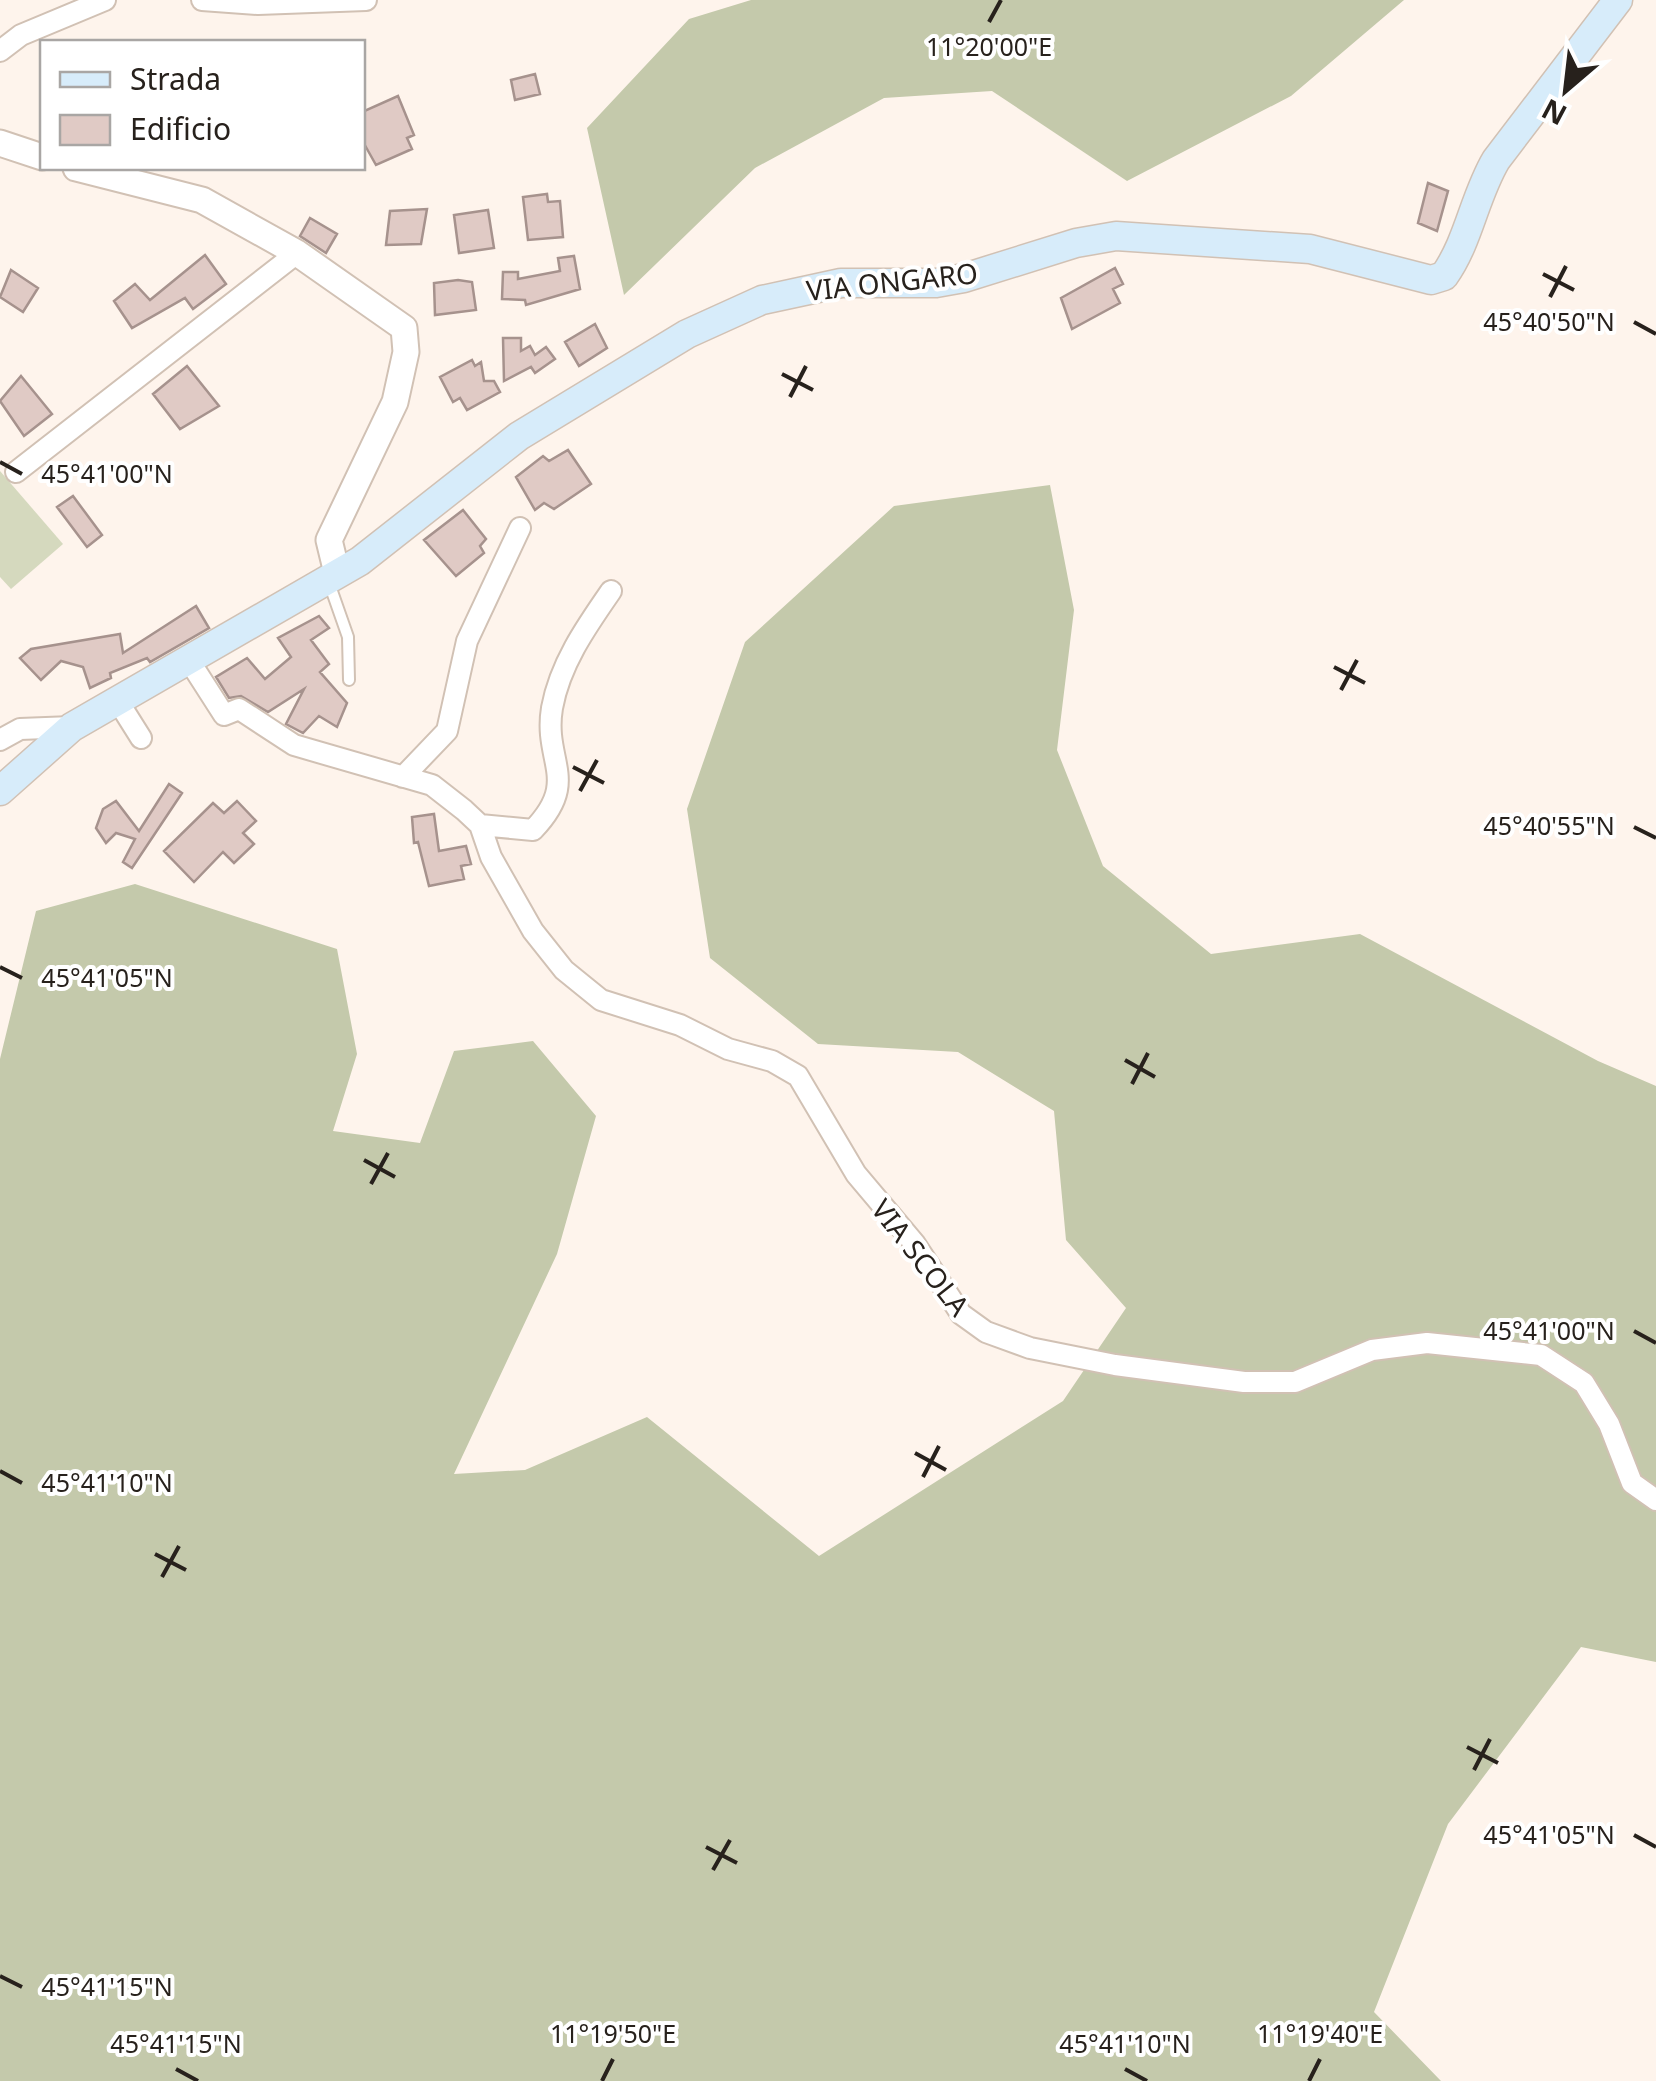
<svg xmlns="http://www.w3.org/2000/svg" width="1656" height="2081" font-family="'Noto Sans',sans-serif">
	<rect width="100%" height="100%" fill="#fef4ec"/>
	<path fill="#d5d9be" d="M 0,471 L 63,544 L 11,589 L 0,577 Z"/>
	<path fill="#c4c9ab" d="M 751,0 L 1404,0 L 1291,96 L 1127,181 L 992,91 L 884,98 L 755,168 L 624,295 L 587,128 L 689,19 Z
		M 1050,485 L 1074,610 L 1057,750 L 1103,866 L 1211,954 L 1360,934 L 1598,1061 L 1656,1086 L 1656,1662 L 1581,1647 L 1448,1824 L 1374,2012 L 1441,2081 L 0,2081 L 0,1059 L 36,911 L 135,884 L 337,949 L 357,1054 L 333,1131 L 420,1143 L 454,1051 L 533,1041 L 596,1116 L 557,1254 L 454,1474 L 525,1470 L 647,1417 L 819,1556 L 1063,1401 L 1126,1308 L 1066,1240 L 1054,1111 L 958,1052 L 818,1044 L 710,958 L 687,809 L 745,642 L 894,506 Z"/>
	<path fill="#e0cac5" stroke="#a6928d" stroke-width="2.5" d="M 535,74 L 540,94 L 515,100 L 511,80 Z
		M 398,96 L 414,135 L 407,138 L 412,149 L 376,165 L 362,140 L 362,112 Z
		M 1428,183 L 1448,191 L 1437,231 L 1418,223 Z
		M 547,194 L 548,202 L 560,201 L 563,237 L 528,240 L 523,197 Z
		M 427,209 L 421,244 L 386,245 L 390,211 Z
		M 488,210 L 494,248 L 459,253 L 454,215 Z
		M 310,218 L 337,234 L 326,253 L 300,236 Z
		M 205,255 L 226,284 L 193,309 L 185,298 L 132,328 L 114,301 L 135,284 L 150,300 Z
		M 574,256 L 580,289 L 526,305 L 525,300 L 502,299 L 503,272 L 518,272 L 518,279 L 560,271 L 558,258 Z
		M 1115,268 L 1123,284 L 1113,289 L 1120,303 L 1072,329 L 1061,298 Z
		M 11,270 L 38,288 L 23,312 L 0,297 Z
		M 458,280 L 472,282 L 476,310 L 435,315 L 434,283 Z
		M 595,324 L 607,348 L 579,366 L 565,342 Z
		M 503,338 L 521,338 L 521,351 L 530,346 L 535,355 L 546,347 L 555,359 L 535,373 L 531,367 L 504,381 Z
		M 472,360 L 475,366 L 481,362 L 484,381 L 494,381 L 500,392 L 467,410 L 460,398 L 453,402 L 440,377 Z
		M 187,366 L 219,406 L 180,429 L 153,394 Z
		M 21,376 L 52,414 L 24,436 L 0,401 Z
		M 568,450 L 591,484 L 554,509 L 544,503 L 535,510 L 516,477 L 543,456 L 549,461 Z
		M 73,496 L 102,535 L 87,547 L 57,507 Z
		M 463,510 L 486,539 L 480,546 L 484,553 L 456,576 L 424,540 Z
		M 196,606 L 209,628 L 150,662 L 147,658 L 110,673 L 111,678 L 90,688 L 83,667 L 61,661 L 41,680 L 20,658 L 31,649 L 120,634 L 123,653 Z
		M 319,616 L 329,628 L 311,640 L 329,664 L 320,672 L 347,703 L 337,727 L 319,716 L 303,733 L 286,724 L 304,689 L 268,712 L 241,696 L 229,698 L 216,677 L 247,658 L 265,679 L 291,657 L 278,638 Z
		M 169,784 L 182,793 L 132,868 L 123,862 L 135,839 L 116,833 L 106,843 L 96,828 L 103,809 L 116,801 L 139,831 Z
		M 237,801 L 256,821 L 243,833 L 254,844 L 234,863 L 223,852 L 194,882 L 164,851 L 213,803 L 224,813 Z
		M 434,814 L 439,851 L 466,846 L 471,864 L 461,866 L 464,879 L 429,886 L 418,842 L 414,843 L 412,817 Z"/>
	<g fill="none" stroke-linecap="round" stroke-linejoin="round">
		<defs>
			<path id="service" d="M 328,580 L 348,637 L 349,680"/>
			<path id="minor" d="M 202,0 L 258,4 L 366,0
				M 0,51 L 21,35 L 105,0
				M 16,472 L 297,253
				M 190,662 L 224,715 L 239,709 L 294,745 L 432,785 L 464,810 L 480,825 L 491,857 L 533,931 L 564,970 L 601,1000 L 680,1025 L 728,1049 L 772,1061 L 798,1076 L 856,1174 L 915,1244 L 961,1314 L 986,1332 L 1030,1348 L 1115,1365 L 1244,1382 L 1295,1382 L 1372,1350 L 1427,1343 L 1541,1355 L 1584,1383 L 1609,1424 L 1632,1483 L 1656,1500
				M 119,703 L 141,738
				M 0,740 L 20,729 L 72,727
				M 403,777 L 447,731 L 467,641 L 520,528
				M 480,825 L 533,830 C 581,780 543,762 552,708 C 560,664 586,627 611,591"/>
			<path id="tertiary" d="M 0,143 L 42,157
				M 76,168 L 202,200 L 297,253 L 404,328 L 406,352 L 395,402 L 329,540 L 337,573"/>
			<path id="secondary" d="M 0,791 L 72,727 L 360,561 L 519,436 L 687,334 L 762,300 L 841,283 L 936,283 L 964,278 L 1076,243 L 1116,236 L 1310,249 L 1431,280 L 1444,276 C 1469,241 1474,197 1496,160 L 1618,0"/>
		</defs>
		<use href="#service" stroke="#d1c1b4" stroke-width="14"/>
		<use href="#minor" stroke="#d1c1b4" stroke-width="24"/>
		<use href="#tertiary" stroke="#d1c1b4" stroke-width="29"/>
		<use href="#secondary" stroke="#d1c1b4" stroke-width="31"/>
		<use href="#service" stroke="#fff" stroke-width="10"/>
		<use href="#minor" stroke="#fff" stroke-width="20"/>
		<use href="#tertiary" stroke="#fff" stroke-width="25"/>
		<use href="#secondary" stroke="#d7ecfa" stroke-width="28"/>
	</g>
	<path fill="none" stroke="#27211c" stroke-width="4" d="M 989,22 L 1001,0M 1543,274 L 1574,290M 1550,297 L 1566,266M 1634,322 L 1656,334M 782,374 L 813,390M 790,397 L 806,366M 0,462 L 22,474M 1334,667 L 1365,683M 1341,690 L 1357,660M 573,767 L 604,783M 580,791 L 597,760M 1634,827 L 1656,838M 0,967 L 22,978M 1125,1060 L 1155,1077M 1132,1084 L 1148,1053M 364,1160 L 395,1177M 371,1184 L 388,1153M 1634,1331 L 1656,1343M 915,1453 L 946,1470M 0,1471 L 22,1483M 923,1477 L 939,1446M 155,1554 L 186,1570M 162,1577 L 179,1546M 1467,1747 L 1498,1763M 1474,1770 L 1490,1739M 1634,1835 L 1656,1847M 706,1847 L 737,1863M 713,1870 L 730,1840M 0,1976 L 22,1987M 176,2069 L 198,2081M 1125,2069 L 1147,2081M 602,2081 L 613,2059M 1309,2081 L 1320,2059"/>
	<g text-anchor="middle" dominant-baseline="central" stroke-width="8" stroke-linejoin="round" paint-order="stroke">
		<g font-size="28" fill="#27211c" stroke="#fff">
			<text transform="translate(892 281) rotate(-6)">VIA ONGARO</text>
			<text transform="translate(921 1257) rotate(52)">VIA SCOLA</text>
		</g>
	</g>
	<g font-size="25" text-anchor="middle" fill="#27211c" stroke="#fff" stroke-width="8" stroke-linejoin="round" paint-order="stroke">
		<text x="989" y="56">11°20'00"E</text>
		<text x="1549" y="331">45°40'50"N</text>
		<text x="107" y="483">45°41'00"N</text>
		<text x="1549" y="835">45°40'55"N</text>
		<text x="107" y="987">45°41'05"N</text>
		<text x="1549" y="1340">45°41'00"N</text>
		<text x="107" y="1492">45°41'10"N</text>
		<text x="1549" y="1844">45°41'05"N</text>
		<text x="107" y="1996">45°41'15"N</text>
		<text x="613" y="2043">11°19'50"E</text>
		<text x="1320" y="2043">11°19'40"E</text>
		<text x="176" y="2053">45°41'15"N</text>
		<text x="1125" y="2053">45°41'10"N</text>
	</g>
	<rect x="40" y="40" width="325" height="130" fill="#ffffff" stroke="#a9a6a4" stroke-width="2.5"/>
	<rect x="60" y="72" width="50" height="15" fill="#d7ecfa" stroke="#a9a6a4" stroke-width="2.5"/>
	<text x="130" y="90" font-size="30" fill="#27211c">Strada</text>
	<rect x="60" y="115" width="50" height="30" fill="#e0cac5" stroke="#a9a6a4" stroke-width="2.5"/>
	<text x="130" y="140" font-size="30" fill="#27211c">Edificio</text>
	<g transform="translate(1566 90) rotate(208)" stroke="#ffffff" stroke-width="8" paint-order="stroke">
	<path d="M0-8L18 38L0 25L-18 38Z" fill="#27211c"/>
	<text y="-15" font-size="28" font-weight="bold" text-anchor="middle" fill="#27211c">N</text>
	</g>
</svg>
